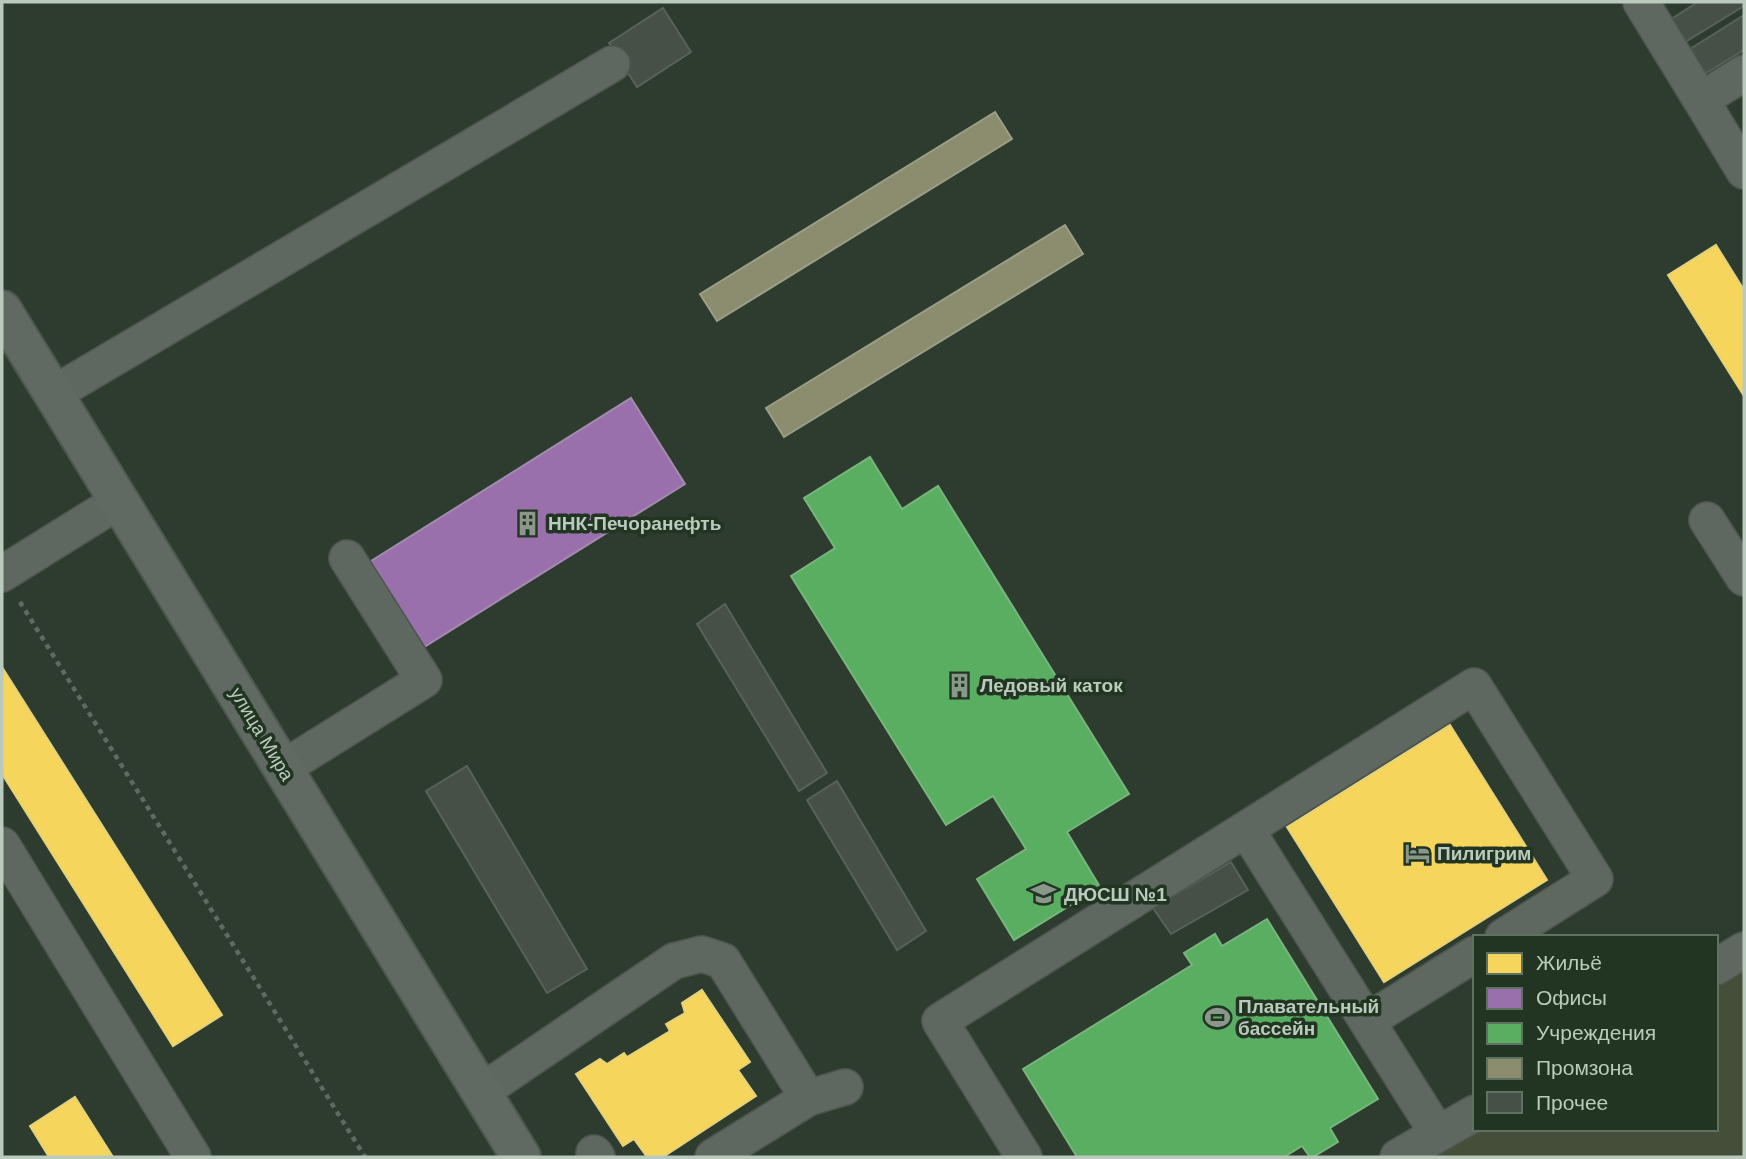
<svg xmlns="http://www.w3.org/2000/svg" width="1746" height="1159" font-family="Arial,sans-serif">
	<rect width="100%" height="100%" fill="#2e3b2f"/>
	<path fill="#444e38" d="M 1744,965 L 1744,1157 L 1428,1157 L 1475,1129 L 1716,1129 L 1716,981 Z"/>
	<path fill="#f6d55c" stroke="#e4d279" stroke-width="2" d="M 1716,245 L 1744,290 L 1744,396 L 1668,275 Z
		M 2,667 L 222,1015 L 173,1046 L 2,774 Z
		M 1450,725 L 1547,880 L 1384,982 L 1287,827 Z
		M 702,990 L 750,1062 L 738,1070 L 756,1096 L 663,1157 L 647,1157 L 634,1139 L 623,1146 L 576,1074 L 600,1059 L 607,1064 L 624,1053 L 627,1057 L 670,1031 L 666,1024 L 685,1013 L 682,1003 Z
		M 75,1097 L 113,1157 L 49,1157 L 30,1126 Z"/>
	<path fill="#9970ab" stroke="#a38bb0" stroke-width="2" d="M 631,398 L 685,484 L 424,647 L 371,561 Z"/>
	<path fill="#5aae61" stroke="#77b67c" stroke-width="2" d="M 870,457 L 902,509 L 938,486 L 1129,794 L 1067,832 L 1100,887 L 1014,940 L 977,879 L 1026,849 L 993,796 L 946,825 L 791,576 L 835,548 L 804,498 Z
		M 1267,919 L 1378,1099 L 1330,1128 L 1338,1142 L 1313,1157 L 1310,1157 L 1302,1146 L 1284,1157 L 1077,1157 L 1023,1069 L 1192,965 L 1184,953 L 1215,934 L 1222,946 Z"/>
	<path fill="#8c8c6e" stroke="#9a9f85" stroke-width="2" d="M 995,112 L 1012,139 L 717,321 L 700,294 Z
		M 1065,225 L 1083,254 L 784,437 L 766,408 Z"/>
	<path fill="#465047" stroke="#576258" stroke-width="2" d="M 1698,2 L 1744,2 L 1744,6 L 1685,42 L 1671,19 Z
		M 663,8 L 691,52 L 637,87 L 609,43 Z
		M 1744,15 L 1744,50 L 1706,73 L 1690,49 Z
		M 725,604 L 827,773 L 799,791 L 697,624 Z
		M 467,766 L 587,969 L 547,993 L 426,791 Z
		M 837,781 L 926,931 L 897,950 L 807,800 Z
		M 1231,862 L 1248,890 L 1171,934 L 1153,908 Z"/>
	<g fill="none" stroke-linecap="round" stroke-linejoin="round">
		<defs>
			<path id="minor" d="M 1641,2 L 1701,100
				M 1744,73 L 1701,100 L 1744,171
				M 53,394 L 612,64
				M 1707,520 L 1744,578
				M 2,574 L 119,501
				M 283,768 L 424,680 L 347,558
				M 1246,829 L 1474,686 L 1595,879 L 1503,937
				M 2,845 L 193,1157
				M 1716,967 L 1744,950
				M 1367,1021 L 1475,954
				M 481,1092 L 674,961 L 702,954 L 723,961 L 808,1098
				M 594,1153 L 597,1157
				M 713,1157 L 808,1098 L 845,1087
				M 1024,1157 L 940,1021 L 1246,829 L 1438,1134
				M 1398,1157 L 1475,1113"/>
			<path id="major" d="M 2,310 L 521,1157"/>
		</defs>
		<use href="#minor" stroke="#4d564e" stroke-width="38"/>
		<use href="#major" stroke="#4c574d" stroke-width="42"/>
		<path stroke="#616a62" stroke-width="4.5" stroke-dasharray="5 5" stroke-linecap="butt" d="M 20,602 L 365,1157"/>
		<use href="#minor" stroke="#5e6860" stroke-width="35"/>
		<use href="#major" stroke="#606a62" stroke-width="38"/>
	</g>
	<defs>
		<symbol id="building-bare" viewBox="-9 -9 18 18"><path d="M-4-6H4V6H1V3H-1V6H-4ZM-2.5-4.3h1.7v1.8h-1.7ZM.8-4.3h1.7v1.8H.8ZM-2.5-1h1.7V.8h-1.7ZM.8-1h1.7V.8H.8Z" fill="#89988b" stroke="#223523" stroke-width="2.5" paint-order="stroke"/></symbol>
		<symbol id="hotel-bare" viewBox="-9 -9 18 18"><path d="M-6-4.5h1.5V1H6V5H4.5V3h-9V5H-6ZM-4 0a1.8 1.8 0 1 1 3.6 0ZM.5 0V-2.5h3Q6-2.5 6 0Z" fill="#89988b" stroke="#223523" stroke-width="2.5" paint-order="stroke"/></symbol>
		<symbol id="school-bare" viewBox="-9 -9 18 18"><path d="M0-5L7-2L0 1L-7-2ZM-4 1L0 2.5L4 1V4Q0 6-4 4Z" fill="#89988b" stroke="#223523" stroke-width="2.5" paint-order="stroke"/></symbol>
		<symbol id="stadium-bare" viewBox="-9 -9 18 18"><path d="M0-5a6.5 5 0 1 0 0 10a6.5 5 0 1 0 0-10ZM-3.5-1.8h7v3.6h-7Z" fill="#89988b" stroke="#223523" stroke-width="2.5" paint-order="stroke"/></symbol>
	</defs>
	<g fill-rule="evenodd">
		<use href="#building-bare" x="510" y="506" width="35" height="35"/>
		<use href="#building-bare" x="942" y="668" width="35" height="35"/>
		<use href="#hotel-bare" x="1400" y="836" width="35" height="35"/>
		<use href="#school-bare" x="1026" y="876" width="35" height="35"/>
		<use href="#stadium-bare" x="1200" y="1000" width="35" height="35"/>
	</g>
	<g text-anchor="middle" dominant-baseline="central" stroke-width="7" stroke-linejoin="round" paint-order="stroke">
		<g font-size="19" font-weight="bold" fill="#bacabc" stroke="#223523" text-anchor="start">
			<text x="548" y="523">ННК-Печоранефть</text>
			<text x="980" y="685">Ледовый каток</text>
			<text x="1437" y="853">Пилигрим</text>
			<text x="1064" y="894">ДЮСШ №1</text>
			<text x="1238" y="1006">Плавательный<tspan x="1238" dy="22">бассейн</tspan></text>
		</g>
		<g font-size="19" fill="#bacabc" stroke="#223523">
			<text transform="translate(262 734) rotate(59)">улица Мира</text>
		</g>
	</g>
	<rect width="1746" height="1159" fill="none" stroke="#bacabc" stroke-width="7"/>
	<rect x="1473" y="935" width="245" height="196" fill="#223523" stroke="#5f7160" stroke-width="2"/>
	<rect x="1487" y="953" width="35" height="21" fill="#f6d55c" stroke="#5f7160" stroke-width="2"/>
	<text x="1536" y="970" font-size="21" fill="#bacabc">Жильё</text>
	<rect x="1487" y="988" width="35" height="21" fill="#9970ab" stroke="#5f7160" stroke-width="2"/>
	<text x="1536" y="1005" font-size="21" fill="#bacabc">Офисы</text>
	<rect x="1487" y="1023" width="35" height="21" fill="#5aae61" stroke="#5f7160" stroke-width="2"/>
	<text x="1536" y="1040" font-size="21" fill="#bacabc">Учреждения</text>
	<rect x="1487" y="1058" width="35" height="21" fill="#8c8c6e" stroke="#5f7160" stroke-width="2"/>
	<text x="1536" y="1075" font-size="21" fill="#bacabc">Промзона</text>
	<rect x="1487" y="1092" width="35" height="21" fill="#465047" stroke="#5f7160" stroke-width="2"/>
	<text x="1536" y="1110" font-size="21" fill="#bacabc">Прочее</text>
</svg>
